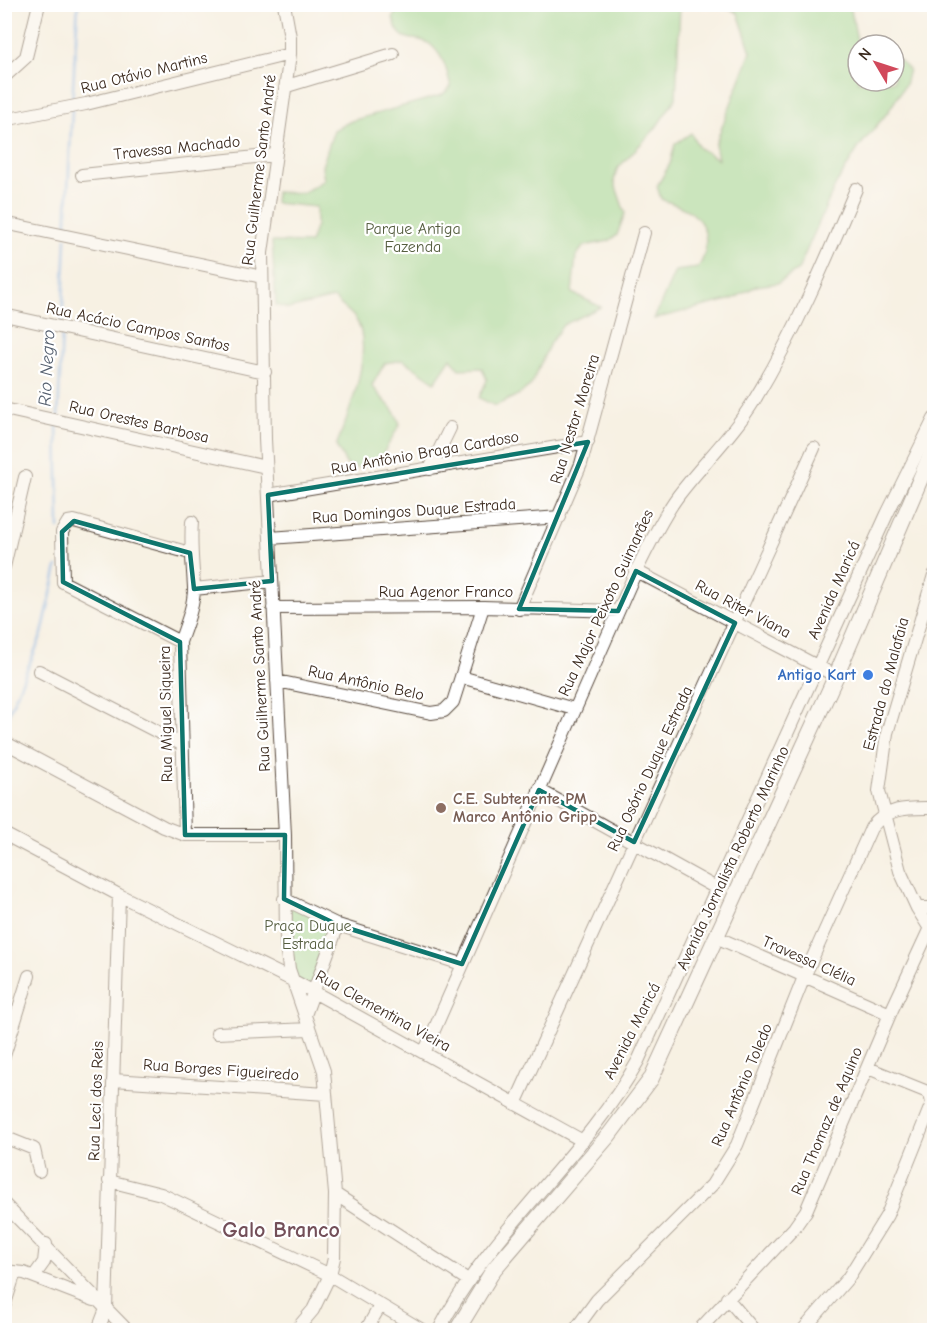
<svg xmlns="http://www.w3.org/2000/svg" width="939" height="1335" font-family="'Comic Neue',sans-serif">
	<rect width="100%" height="100%" fill="#fff"/>
	<filter id="ink" filterUnits="userSpaceOnUse"><feTurbulence type="fractalNoise" baseFrequency=".0167" numOctaves="2"/><feDisplacementMap in="SourceGraphic" scale="12" xChannelSelector="R" yChannelSelector="G"/><feConvolveMatrix kernelMatrix="1 2 1 2 8 2 1 2 1" color-interpolation-filters="sRGB"/></filter>
	<filter id="wash" filterUnits="userSpaceOnUse"><feTurbulence type="fractalNoise" baseFrequency=".008" numOctaves="4" result="noise"/><feDisplacementMap in="SourceGraphic" scale="24" xChannelSelector="R" yChannelSelector="G"/><feGaussianBlur stdDeviation="1.35" result="paint"/><feColorMatrix in="noise" values="0 0 0 0 0 0 0 0 0 0 0 0 0 0 0 0 0 1.4 0 .05"/><feComposite in="paint" operator="in"/></filter>
	<g filter="url(#wash)">
		<rect width="100%" height="100%" fill="#f7f1e3"/>
		<path fill="#96d78e" stroke="#688056" stroke-width="1.5" d="M 401,5 L 680,5 L 676,98 L 655,129 L 617,169 L 614,181 L 625,213 L 617,235 L 609,241 L 584,246 L 576,256 L 572,293 L 601,307 L 563,325 L 550,343 L 531,385 L 518,395 L 495,406 L 479,398 L 487,380 L 482,368 L 459,369 L 451,358 L 435,382 L 403,360 L 385,363 L 372,385 C 382,401 394,406 400,424 L 380,459 L 359,468 L 347,465 L 336,446 C 348,416 376,348 355,318 C 349,311 340,305 334,298 L 288,309 L 276,305 L 272,242 L 310,243 L 316,225 L 316,207 L 275,203 L 276,192 L 303,193 L 324,180 L 322,166 L 334,130 L 351,121 L 442,95 L 451,87 C 447,71 444,56 431,45 C 416,33 400,49 393,17 Z
			M 723,5 L 850,5 L 858,45 L 858,81 L 894,81 L 894,56 L 909,69 L 905,85 L 888,112 L 859,147 L 835,186 L 798,270 L 778,283 L 756,286 L 733,299 L 654,319 L 675,271 L 698,268 C 709,251 710,227 692,213 C 684,207 671,203 661,199 L 657,186 L 670,164 L 675,144 L 691,133 L 699,148 L 718,159 L 715,145 L 751,52 L 738,13 Z
			M 284,899 L 335,924 L 315,993 L 292,980 Z"/>
		<g fill="none" stroke-linecap="round" stroke-linejoin="round">
			<path stroke="#78abe4" stroke-width="3" d="M 72,103 L 78,4
				M 66,231 L 72,109
				M 62,324 L 66,238
				M 58,417 L 62,331
				M 57,424 L 59,528
				M 4,724 L 42,634 L 57,567"/>
		</g>
	</g>
	<g filter="url(#ink)">
		<g fill="none" stroke-linecap="round" stroke-linejoin="round">
			<defs>
				<path id="minor" d="M 284,4 L 290,37 L 290,54 L 262,253 L 265,439 L 285,835 L 286,944 L 289,969 L 324,1071 L 335,1194 L 334,1258 L 330,1275 L 313,1310 L 296,1330
					M 4,77 L 26,57 L 39,4
					M 287,86 L 393,54
					M 4,117 L 14,118 L 86,104 L 290,54
					M 82,175 L 275,155
					M 4,223 L 262,277
					M 4,315 L 265,372
					M 4,409 L 266,467
					M 430,469 L 450,428
					M 268,495 L 588,442
					M 270,538 L 560,517
					M 4,567 L 25,477
					M 636,571 L 836,676
					M 194,589 L 272,581
					M 273,608 L 483,607 L 618,611
					M 519,609 L 581,464 L 644,233
					M 180,642 L 63,582 L 62,532 L 68,522 L 74,521 L 190,553
					M 39,671 L 181,744
					M 461,677 L 574,709
					M 277,681 L 431,713 L 444,711 L 453,702 L 483,607
					M 4,742 L 164,827 L 185,835 L 285,835
					M 539,790 L 718,889
					M 4,834 L 119,895 L 292,980 L 583,1141
					M 185,835 L 180,642 C 186,625 194,606 194,588 C 193,566 190,545 192,522
					M 284,899 L 338,925 L 462,964
					M 917,908 L 934,908
					M 934,935 L 917,908 L 900,871 L 879,791 L 887,733 L 934,575
					M 716,937 L 890,1014
					M 305,1015 L 338,925
					M 217,1033 L 309,1029
					M 424,1053 L 636,571 C 649,546 661,519 678,496 C 703,463 733,435 755,399 C 795,333 826,260 856,189
					M 4,1056 L 29,976
					M 113,1080 L 326,1094
					M 515,1104 L 814,448
					M 4,1137 L 34,1149 L 39,1171
					M 109,1181 L 161,1194 L 330,1275 L 422,1330
					M 335,1194 L 468,1280
					M 4,1204 L 127,1330
					M 4,1271 L 24,1273 L 94,1300
					M 34,1276 L 44,1262 L 46,1244
					M 727,1298 L 754,1330
					M 4,1307 L 15,1272
					M 98,1330 L 106,1309 L 119,895
					M 366,1330 L 380,1306
					M 439,1330 C 490,1230 583,1159 638,1061 L 887,514 L 934,419
					M 575,1330 L 597,1300 L 712,1185 L 737,1145 L 804,977 L 871,828 C 888,806 909,808 934,808
					M 699,1330 L 794,1228 L 806,1211 L 890,1014 L 929,930
					M 803,1330 L 848,1278 L 887,1215 L 932,1103 L 930,1094 L 925,1091 L 868,1068
					M 933,1330 L 934,1328"/>
				<path id="major" d="M 457,1330 L 494,1269 L 609,1135 L 651,1079 L 836,676 L 934,447"/>
			</defs>
			<use href="#minor" stroke="#57483c" stroke-width="14"/>
			<use href="#major" stroke="#57483c" stroke-width="17"/>
			<use href="#minor" stroke="#fff" stroke-width="12"/>
			<use href="#major" stroke="#fff" stroke-width="15"/>
		</g>
	</g>
	<path d="M0 0H939V1335H0ZM 588,442 L 519,609 L 618,611 L 636,571 L 735,623 L 634,842 L 539,790 L 462,964 L 338,925 L 284,899 L 285,835 L 185,835 L 180,642 L 63,582 L 62,532 L 74,521 L 190,553 L 194,589 L 272,581 L 268,495 Z" fill="#f7f1e3" fill-opacity=".55" fill-rule="evenodd"/>
	<path fill="none" stroke="#0f766e" stroke-width="4.5" stroke-linejoin="round" d="M 588,442 L 519,609 L 618,611 L 636,571 L 735,623 L 634,842 L 539,790 L 462,964 L 338,925 L 284,899 L 285,835 L 185,835 L 180,642 L 63,582 L 62,532 L 74,521 L 190,553 L 194,589 L 272,581 L 268,495 Z"/>
	<circle fill="#3f7fe0" stroke="#fff" stroke-width="2" cx="868" cy="675" r="6"/>
	<circle fill="#8d6e63" stroke="#fff" stroke-width="2" cx="441" cy="808" r="6"/>
	<g text-anchor="middle" dominant-baseline="central" stroke-width="4.5" stroke-linejoin="round" paint-order="stroke">
		<g font-size="16" fill="#3b2a1e" stroke="#fff">
			<text transform="translate(144 73) rotate(-14)">Rua Otávio Martins</text>
			<text transform="translate(177 148) rotate(-6)">Travessa Machado</text>
			<text transform="translate(259 170) rotate(-83)">Rua Guilherme Santo André</text>
			<text transform="translate(138 327) rotate(12)">Rua Acácio Campos Santos</text>
			<text transform="translate(575 419) rotate(-73)">Rua Nestor Moreira</text>
			<text transform="translate(139 422) rotate(13)">Rua Orestes Barbosa</text>
			<text transform="translate(425 453) rotate(-10)">Rua Antônio Braga Cardoso</text>
			<text transform="translate(414 511) rotate(-4)">Rua Domingos Duque Estrada</text>
			<text transform="translate(834 590) rotate(-66)">Avenida Maricá</text>
			<text x="446" y="592">Rua Agenor Franco</text>
			<text transform="translate(606 603) rotate(-65)">Rua Major Peixoto Guimarães</text>
			<text transform="translate(743 609) rotate(28)">Rua Riter Viana</text>
			<text transform="translate(260 676) rotate(-93)">Rua Guilherme Santo André</text>
			<text transform="translate(366 683) rotate(12)">Rua Antônio Belo</text>
			<text transform="translate(886 684) rotate(-75)">Estrada do Malafaia</text>
			<text transform="translate(166 714) rotate(-91)">Rua Miguel Siqueira</text>
			<text transform="translate(650 769) rotate(-65)">Rua Osório Duque Estrada</text>
			<text transform="translate(733 858) rotate(-65)">Avenida Jornalista Roberto Marinho</text>
			<text transform="translate(809 961) rotate(24)">Travessa Clélia</text>
			<text transform="translate(383 1011) rotate(29)">Rua Clementina Vieira</text>
			<text transform="translate(632 1031) rotate(-63)">Avenida Maricá</text>
			<text transform="translate(221 1070) rotate(4)">Rua Borges Figueiredo</text>
			<text transform="translate(742 1085) rotate(-67)">Rua Antônio Toledo</text>
			<text transform="translate(96 1101) rotate(-88)">Rua Leci dos Reis</text>
			<text transform="translate(827 1121) rotate(-67)">Rua Thomaz de Aquino</text>
		</g>
		<g font-size="16" fill="#565e40" stroke="#fff">
			<text x="413" y="229">Parque Antiga<tspan x="413" dy="18">Fazenda</tspan></text>
			<text x="308" y="926">Praça Duque<tspan x="308" dy="18">Estrada</tspan></text>
		</g>
		<g font-size="16" font-weight="bold" fill="#366cbe" stroke="#fff" text-anchor="end">
			<text x="856" y="675">Antigo Kart</text>
		</g>
		<g font-size="16" font-weight="bold" fill="#785e54" stroke="#fff" text-anchor="start">
			<text x="453" y="799">C.E. Subtenente PM<tspan x="453" dy="18">Marco Antônio Gripp</tspan></text>
		</g>
		<g font-size="18" font-style="italic" fill="#535e6d" stroke="#fff">
			<text transform="translate(47 368) rotate(-87)">Rio Negro</text>
		</g>
		<g font-size="22" font-weight="bold" fill="#734f59" stroke="#fff">
			<text x="281" y="1230">Galo Branco</text>
		</g>
	</g>
	<rect width="939" height="1335" fill="none" stroke="#fff" stroke-width="24"/>
	<g transform="translate(876 63) rotate(309)"><circle r="28" fill="#ffffff" stroke="#b1aaa5" stroke-width="1.5"/>
	<path d="M0-4.5L10 22L0 15L-10 22Z" fill="#d1495b"/>
	<text y="-9" font-size="16" font-weight="bold" text-anchor="middle" fill="#3b2a1e">N</text>
	</g>
</svg>
